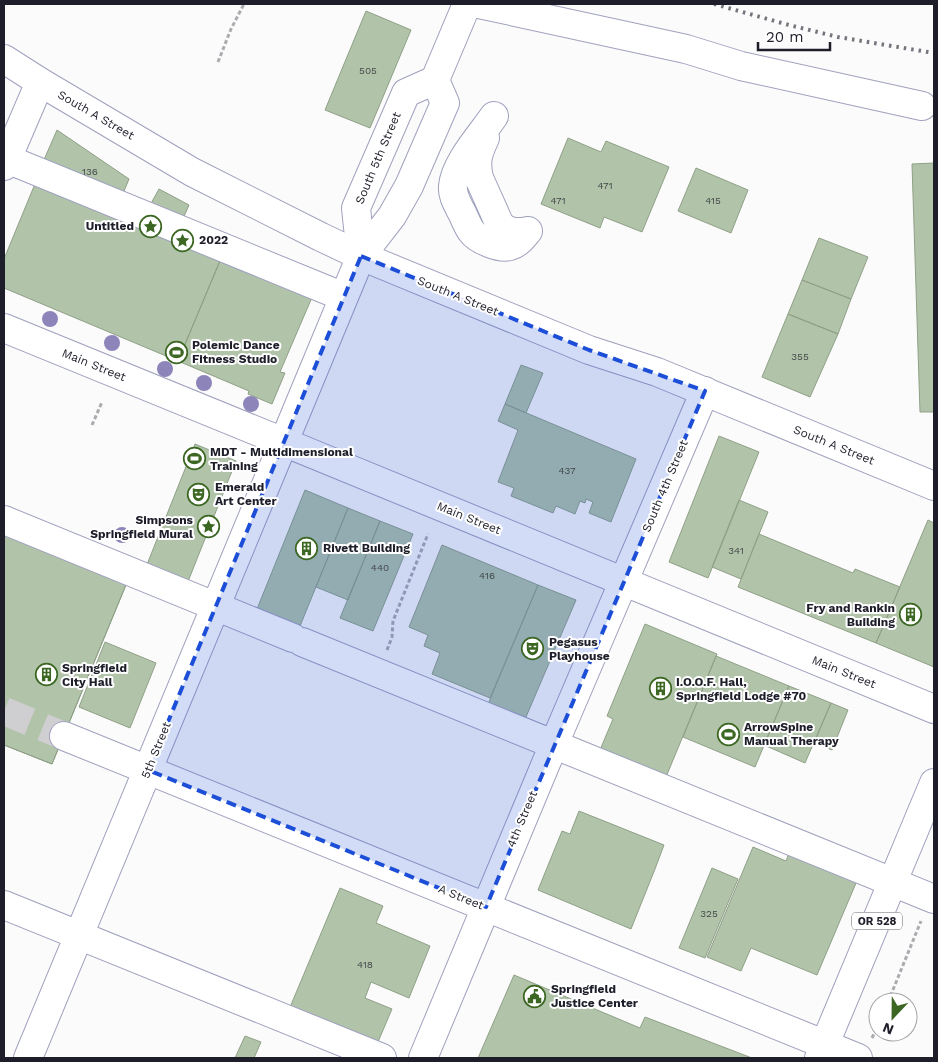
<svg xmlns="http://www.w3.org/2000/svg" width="938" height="1062" font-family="'Work Sans',sans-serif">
	<rect width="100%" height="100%" fill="#fbfbfb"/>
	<path fill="#b1c3a9" stroke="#8fa087" d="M 366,11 L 411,30 L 370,128 L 325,110 Z
		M 57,130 L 129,179 L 122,196 L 43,162 Z
		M 568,138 L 601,152 L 606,141 L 669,167 L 642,232 L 604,217 L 600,228 L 541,204 Z
		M 934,163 L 934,412 L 920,412 L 912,164 Z
		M 696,168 L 748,190 L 731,233 L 678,211 Z
		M 37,179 L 222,256 L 178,361 L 4,288 L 4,259 Z
		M 159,189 L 189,205 L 181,223 L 149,207 Z
		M 819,238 L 868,257 L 851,299 L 802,280 Z
		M 222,256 L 313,295 L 280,372 L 285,373 L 272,404 L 248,394 L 249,391 L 178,361 Z
		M 802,280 L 851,299 L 838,334 L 788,314 Z
		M 788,314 L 838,334 L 810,397 L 762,377 Z
		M 521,365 L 543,373 L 526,413 L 505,404 Z
		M 505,404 L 636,459 L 611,522 L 589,513 L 593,502 L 586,499 L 585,503 L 580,501 L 575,514 L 556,506 L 553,513 L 511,496 L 514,488 L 498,482 L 518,430 L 498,421 Z
		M 719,436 L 759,452 L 708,578 L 669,562 Z
		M 195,444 L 236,461 L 187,584 L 146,567 Z
		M 305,490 L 348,508 L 298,631 L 255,614 Z
		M 739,500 L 768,512 L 741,579 L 712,567 Z
		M 348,508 L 380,521 L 348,600 L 316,587 Z
		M 928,520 L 934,523 L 934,667 L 876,643 Z
		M 380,521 L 413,534 L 373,631 L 340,618 Z
		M 4,530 L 128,580 L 52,764 L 4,745 Z
		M 4,530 L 128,580 L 52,764 L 4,745 Z
		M 759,534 L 853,573 L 855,569 L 900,587 L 876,643 L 738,587 Z
		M 442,545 L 538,585 L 490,698 L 432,674 L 440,653 L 424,646 L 428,635 L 409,627 Z
		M 538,585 L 576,600 L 523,724 L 486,709 Z
		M 645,624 L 717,654 L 666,777 L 600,750 L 613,719 L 607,716 Z
		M 105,642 L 156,663 L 130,728 L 79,707 Z
		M 716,656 L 789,686 L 755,767 L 683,737 Z
		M 789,686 L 831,703 L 805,763 L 764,745 Z
		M 831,703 L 848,710 L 832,750 L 814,743 Z
		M 579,811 L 664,845 L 655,869 L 631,929 L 538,890 L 562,831 L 570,834 Z
		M 753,847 L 786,861 L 791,848 L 859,876 L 817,975 L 751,948 L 741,971 L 707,957 Z
		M 712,868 L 738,879 L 705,958 L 679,948 Z
		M 340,888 L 383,906 L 376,923 L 430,946 L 409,998 L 371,982 L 365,998 L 392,1009 L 375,1049 L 288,1012 Z
		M 514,975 L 640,1028 L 645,1017 L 752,1058 L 478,1058 Z
		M 245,1036 L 261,1042 L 254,1058 L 235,1058 Z"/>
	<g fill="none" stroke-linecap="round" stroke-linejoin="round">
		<path stroke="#cfcfd1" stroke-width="28" stroke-dasharray="28 14" stroke-linecap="butt" d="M 4,711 L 64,736"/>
		<defs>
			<path id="minor" d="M 479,4 L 686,49 L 741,66 L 922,106
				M 494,116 C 481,135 455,163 453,186 C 452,195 457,203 461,211 C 465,218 467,226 472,232 C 478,240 500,249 510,246 C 518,244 523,237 528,231
				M 485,138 C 478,153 475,161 479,178 L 500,225 C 509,233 517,233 528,231
				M 7,159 L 344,297
				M 4,166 L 40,82
				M 361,256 L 356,208 L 406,93 L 435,80 L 467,4
				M 4,520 L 293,638
				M 302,642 L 934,899
				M 64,736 L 858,1058
				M 4,905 L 382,1058
				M 28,1058 L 361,256 L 392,216 L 409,186 L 445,103 L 435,80
				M 423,1058 L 554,744 L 705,391"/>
			<path id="major" d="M 4,59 L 40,82 L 192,172 L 321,237 L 361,256 L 589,350 L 657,372 L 934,486
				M 4,328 C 314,455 625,580 934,709
				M 819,1058 L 934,783"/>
		</defs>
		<use href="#minor" stroke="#9fa1be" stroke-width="30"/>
		<use href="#major" stroke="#9fa1be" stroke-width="30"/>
		<path stroke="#abacb0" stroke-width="3" stroke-dasharray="4 2.5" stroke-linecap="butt" d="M 218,62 L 231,29 L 244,4
			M 92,425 L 102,402
			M 387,650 L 392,637 L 393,621 L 428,534
			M 888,1002 L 921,921
			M 872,1038 L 878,1025"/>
		<use href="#minor" stroke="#fff" stroke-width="28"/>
		<use href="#major" stroke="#fff" stroke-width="28"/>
		<path stroke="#74757c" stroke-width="4" stroke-dasharray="2.5 5" stroke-linecap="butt" d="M 714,4 L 789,25 L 838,37 L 934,53"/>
	</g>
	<g fill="#8d84ba">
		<circle cx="50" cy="319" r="8"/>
		<circle cx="112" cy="343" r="8"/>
		<circle cx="165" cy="369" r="8"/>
		<circle cx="204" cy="383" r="8"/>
		<circle cx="251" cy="404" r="8"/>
		<circle cx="122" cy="535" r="8"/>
	</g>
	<path fill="#1d4ed8" fill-opacity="0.2" stroke="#1d4ed8" stroke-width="4" stroke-dasharray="10 6" stroke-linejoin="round" d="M 361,256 L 589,350 L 705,391 L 486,907 L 148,770 Z"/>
	<defs>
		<symbol id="sight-ring" viewBox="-11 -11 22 22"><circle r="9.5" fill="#fff" stroke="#3c6723" stroke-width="1.5"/><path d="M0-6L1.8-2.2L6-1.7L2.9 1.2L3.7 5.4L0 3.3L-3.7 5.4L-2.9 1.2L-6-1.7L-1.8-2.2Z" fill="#3c6723"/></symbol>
		<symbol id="stadium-ring" viewBox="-11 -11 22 22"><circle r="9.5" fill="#fff" stroke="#3c6723" stroke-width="1.5"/><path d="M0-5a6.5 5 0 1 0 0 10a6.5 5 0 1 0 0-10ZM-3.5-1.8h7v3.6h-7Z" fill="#3c6723"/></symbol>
		<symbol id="theatre-ring" viewBox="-11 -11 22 22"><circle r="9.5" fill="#fff" stroke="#3c6723" stroke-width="1.5"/><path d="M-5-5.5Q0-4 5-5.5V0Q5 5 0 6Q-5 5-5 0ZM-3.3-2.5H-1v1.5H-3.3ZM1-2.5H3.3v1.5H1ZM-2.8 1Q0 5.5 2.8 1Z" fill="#3c6723"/></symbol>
		<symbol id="building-ring" viewBox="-11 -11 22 22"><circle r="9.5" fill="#fff" stroke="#3c6723" stroke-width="1.5"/><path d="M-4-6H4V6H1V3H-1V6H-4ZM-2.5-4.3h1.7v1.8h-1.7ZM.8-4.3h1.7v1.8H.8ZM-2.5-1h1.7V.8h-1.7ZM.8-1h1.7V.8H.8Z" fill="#3c6723"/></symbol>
		<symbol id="civic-ring" viewBox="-11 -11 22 22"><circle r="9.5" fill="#fff" stroke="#3c6723" stroke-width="1.5"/><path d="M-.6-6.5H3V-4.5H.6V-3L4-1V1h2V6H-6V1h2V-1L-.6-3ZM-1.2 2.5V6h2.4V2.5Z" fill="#3c6723"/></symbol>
	</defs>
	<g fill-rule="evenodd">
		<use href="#sight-ring" x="138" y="214" width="25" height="25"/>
		<use href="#sight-ring" x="170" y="228" width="25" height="25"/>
		<use href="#stadium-ring" x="164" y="340" width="25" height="25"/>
		<use href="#stadium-ring" x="182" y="446" width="25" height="25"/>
		<use href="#theatre-ring" x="186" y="482" width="25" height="25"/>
		<use href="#sight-ring" x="196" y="514" width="25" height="25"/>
		<use href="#building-ring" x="294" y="536" width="25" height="25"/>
		<use href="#building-ring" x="898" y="602" width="25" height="25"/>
		<use href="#theatre-ring" x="520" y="636" width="25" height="25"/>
		<use href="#building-ring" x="34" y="662" width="25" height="25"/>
		<use href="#building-ring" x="648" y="676" width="25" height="25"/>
		<use href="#stadium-ring" x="716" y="722" width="25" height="25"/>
		<use href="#civic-ring" x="522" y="984" width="25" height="25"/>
	</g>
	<g text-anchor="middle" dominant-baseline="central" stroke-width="4" stroke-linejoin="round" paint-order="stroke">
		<g font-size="10" fill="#424749">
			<text x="368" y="70">505</text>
			<text x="90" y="171">136</text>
			<text x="605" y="185">471</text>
			<text x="558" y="200">471</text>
			<text x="713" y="200">415</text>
			<text x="800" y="356">355</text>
			<text x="567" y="470">437</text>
			<text x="736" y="550">341</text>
			<text x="380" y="567">440</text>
			<text x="487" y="575">416</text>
			<text x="709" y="913">325</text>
			<text x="365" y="964">418</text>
		</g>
		<rect fill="#fff" stroke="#616269" stroke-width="1" x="852" y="912.5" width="50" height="17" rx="4"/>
		<g font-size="11" font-weight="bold" fill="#1d1e29">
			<text x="877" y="921">OR 528</text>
		</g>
		<g font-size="12" fill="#1d1e29" stroke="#fff">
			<text transform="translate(96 115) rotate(30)">South A Street</text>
			<text transform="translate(378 158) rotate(-67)">South 5th Street</text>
			<text transform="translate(458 296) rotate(22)">South A Street</text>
			<text transform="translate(94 365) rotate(22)">Main Street</text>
			<text transform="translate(834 445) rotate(22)">South A Street</text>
			<text transform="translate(665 486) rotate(-67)">South 4th Street</text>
			<text transform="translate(469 518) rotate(22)">Main Street</text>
			<text transform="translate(844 672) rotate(22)">Main Street</text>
			<text transform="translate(156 750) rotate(-68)">5th Street</text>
			<text transform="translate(522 819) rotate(-67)">4th Street</text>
			<text transform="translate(461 897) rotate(22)">A Street</text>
		</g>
		<g font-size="12" font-weight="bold" fill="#1d1e29" stroke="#fff" text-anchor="start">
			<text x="134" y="226" text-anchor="end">Untitled</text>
			<text x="199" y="240">2022</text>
			<text x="192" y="345">Polemic Dance<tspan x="192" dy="14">Fitness Studio</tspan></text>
			<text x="210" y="452">MDT - Multidimensional<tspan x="210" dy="14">Training</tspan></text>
			<text x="215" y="487">Emerald<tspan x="215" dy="14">Art Center</tspan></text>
			<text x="193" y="520" text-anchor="end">Simpsons<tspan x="193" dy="14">Springfield Mural</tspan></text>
			<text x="323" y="548">Rivett Building</text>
			<text x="895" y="608" text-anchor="end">Fry and Rankin<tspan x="895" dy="14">Building</tspan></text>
			<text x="549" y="642">Pegasus<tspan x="549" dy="14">Playhouse</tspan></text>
			<text x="62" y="668">Springfield<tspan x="62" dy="14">City Hall</tspan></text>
			<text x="676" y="682">I.O.O.F. Hall,<tspan x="676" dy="14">Springfield Lodge #70</tspan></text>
			<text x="744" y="727">ArrowSpine<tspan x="744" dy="14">Manual Therapy</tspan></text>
			<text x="551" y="989">Springfield<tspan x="551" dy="14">Justice Center</tspan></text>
		</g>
	</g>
	<rect width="938" height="1062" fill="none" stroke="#1d1e29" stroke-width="10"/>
	<g transform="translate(893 1017) rotate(202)"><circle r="24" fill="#ffffff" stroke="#a5a5a9"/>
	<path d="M0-4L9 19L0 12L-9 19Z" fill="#3c6723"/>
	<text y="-8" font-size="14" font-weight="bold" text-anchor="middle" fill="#1d1e29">N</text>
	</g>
	<path d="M758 42v8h72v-8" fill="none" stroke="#1d1e29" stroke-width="2.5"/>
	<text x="766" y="42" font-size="15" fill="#1d1e29" stroke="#ffffff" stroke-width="4" paint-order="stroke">20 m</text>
</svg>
